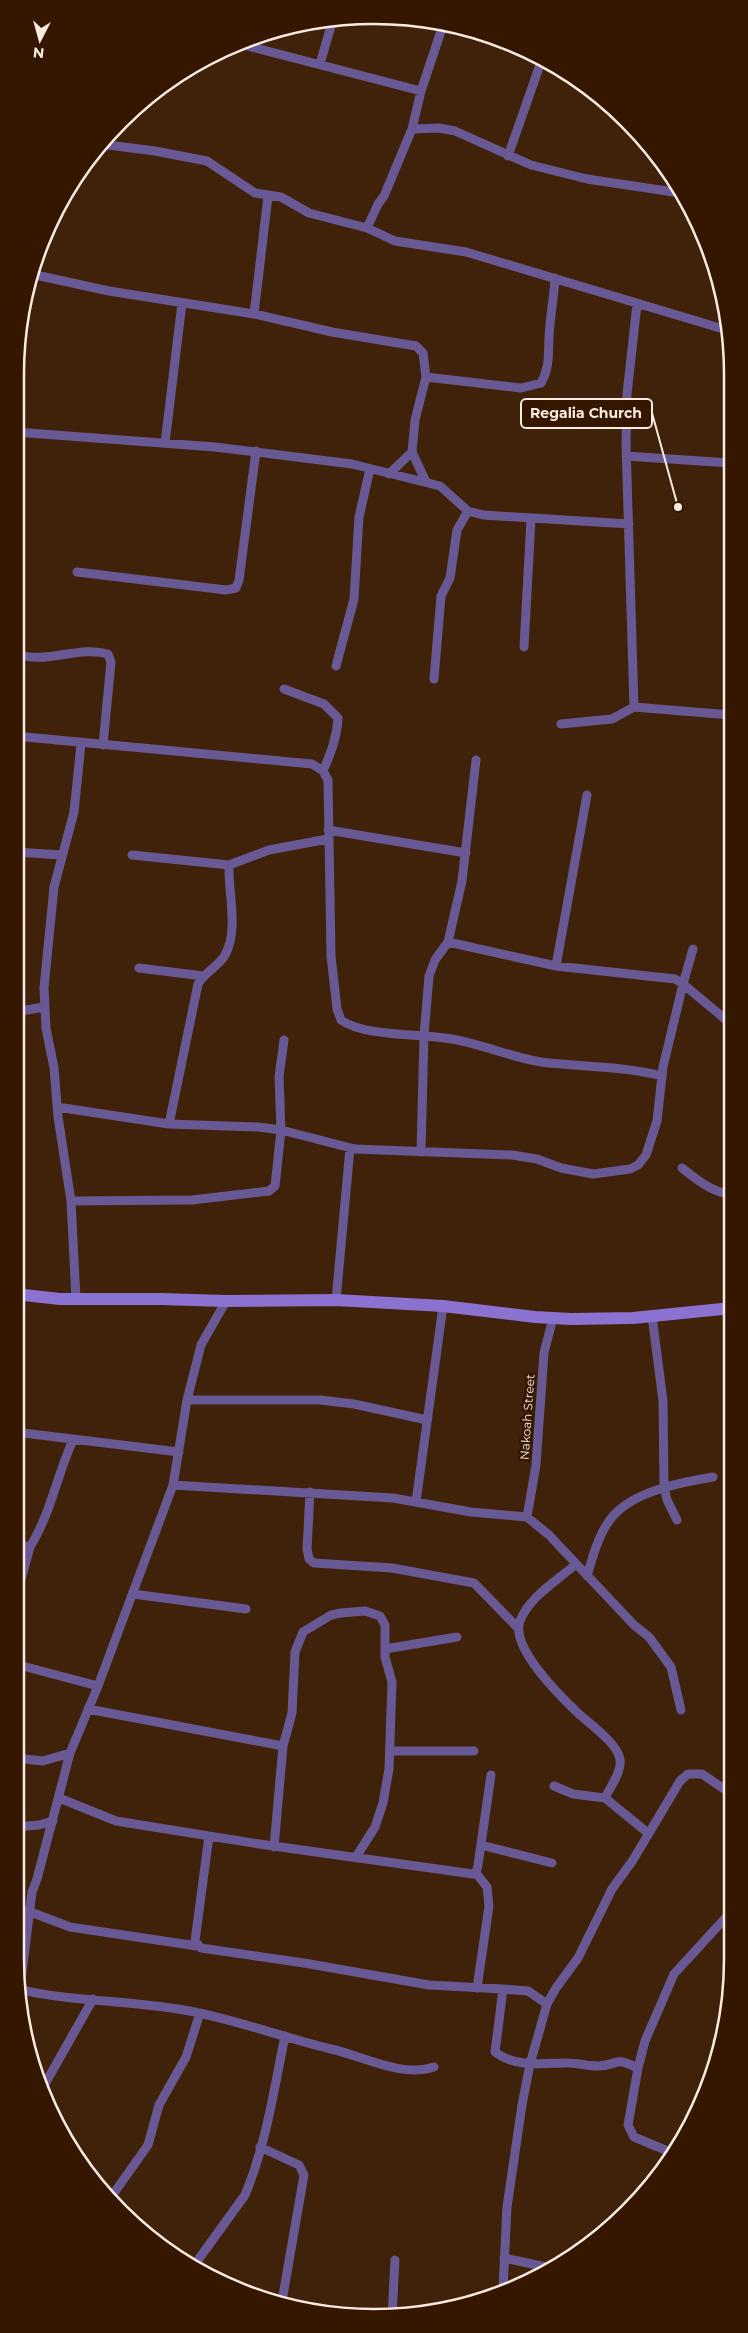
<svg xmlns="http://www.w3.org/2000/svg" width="748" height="2333" font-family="Montserrat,sans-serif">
	<rect width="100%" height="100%" fill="#402109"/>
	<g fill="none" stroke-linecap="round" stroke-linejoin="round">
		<path stroke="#685994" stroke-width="9" d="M 236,43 L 421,91
			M 320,64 L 333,19
			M 412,129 L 439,128 L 455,131 L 531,165 L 587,179 L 680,193
			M 100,144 L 155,151 L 207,161 L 255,193 L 281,197 L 309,213 L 367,228 L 395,241 L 466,252 L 730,331
			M 508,156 L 542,59
			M 367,228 L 378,204 L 384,196 L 412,129 L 421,91 L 444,22
			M 31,274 L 109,291 L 254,314 L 332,332 L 416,346 L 423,353 L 426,377 L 415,420 L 412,452 L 426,482
			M 254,314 L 268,196
			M 426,377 L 521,388 L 541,383 C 550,367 548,355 549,337 C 550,317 554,297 555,278
			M 15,432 L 215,447 L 352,464 L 440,486 L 468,511 L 483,515 L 629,524
			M 165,443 L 182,303
			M 626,456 L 730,463
			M 389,474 L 412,452
			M 77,572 L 226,590 L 236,588 L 239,580 L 256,451
			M 524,647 L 531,519
			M 15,653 C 44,666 78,645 108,654 L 111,662 L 103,745
			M 336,666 L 354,599 L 359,517 L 370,469
			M 434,679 L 441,596 L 450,578 L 457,530 L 468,511
			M 284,689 L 324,704 L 338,718 C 337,737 331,753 323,771
			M 634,707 L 626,444 L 627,394 L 637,304
			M 561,724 L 612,719 L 634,707 L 731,715
			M 15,736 L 312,764 L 323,771 L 328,780 L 331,956 L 337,1009 L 341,1020 C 362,1036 418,1034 445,1038 C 478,1042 509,1057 541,1062 C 582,1067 622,1066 662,1076
			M 328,830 L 466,853
			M 15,852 L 62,855
			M 132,855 L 229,865
			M 693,949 L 683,984 L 731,1024
			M 556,966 L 587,795
			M 139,968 L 203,976
			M 15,1012 L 44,1007
			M 57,1107 L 169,1124 L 258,1127 L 281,1130 L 355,1149 L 512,1155 L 537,1159 L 561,1168 L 593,1174 L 630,1169 L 638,1165 L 646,1155 L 657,1121 L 663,1067 L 683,984 L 675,979 L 556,966 L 448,942
			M 169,1124 L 198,984 C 205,972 219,966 225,955 C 239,930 228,893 229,865 L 269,850 L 328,839
			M 421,1152 L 424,1035 L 429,976 L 435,960 L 448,942 L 462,881 L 476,760
			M 682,1168 C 697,1180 712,1192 732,1195
			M 71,1201 L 192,1200 L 269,1191 L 275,1186 L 281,1130 L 279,1077 L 284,1040
			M 76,1299 L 71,1201 L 58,1117 L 54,1068 L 46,1028 L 44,988 L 54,887 L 74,812 L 81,744
			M 336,1300 L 350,1148
			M 652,1316 L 663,1401 L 664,1487 L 667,1500 L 677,1520
			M 187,1400 L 320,1400 L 354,1404 L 427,1420
			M 15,1432 L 179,1452
			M 173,1485 L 393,1498 L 471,1512 L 527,1517 L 549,1535 L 634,1625 L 649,1637 L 671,1667 L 681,1710
			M 310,1492 L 307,1549 L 309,1559 L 314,1563 L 392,1568 L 474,1583 L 518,1628
			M 416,1502 L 443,1306
			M 527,1517 L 536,1465 L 544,1353 L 553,1318
			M 15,1544 L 30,1547 C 51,1513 57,1475 73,1440
			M 576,1564 C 558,1580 529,1597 520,1621 C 510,1647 561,1697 579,1714 C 591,1725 617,1743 620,1759 C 622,1772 610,1787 605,1798
			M 587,1576 C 593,1556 599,1532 613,1516 C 635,1491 682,1482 713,1477
			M 133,1594 L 246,1609
			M 15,1601 L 30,1547
			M 385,1649 L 457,1637
			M 728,1649 L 732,1656
			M 15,1664 L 98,1686
			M 88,1709 L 283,1746 L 292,1713 L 295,1652 L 303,1632 L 331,1615 L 341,1613 L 365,1611 L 380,1616 L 385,1625 L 385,1657 L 392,1682 L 389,1769 L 383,1803 L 375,1827 L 356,1857
			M 391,1751 L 474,1751
			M 15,1758 L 43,1761 L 70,1753
			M 554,1786 L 573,1794 L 605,1798 L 648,1833
			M 59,1798 L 116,1821 L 259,1844 L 473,1874 L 476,1873 L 478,1865 L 491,1775
			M 15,1827 L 39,1825 L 53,1821
			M 209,1836 L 195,1941 L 201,1948 L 304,1963 L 429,1985 L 503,1989 L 495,2052 C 516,2068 542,2063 567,2063 C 577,2063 588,2066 598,2066 C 621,2065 613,2056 638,2068 L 628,2125 L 634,2137 L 675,2154
			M 481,1845 L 552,1863
			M 274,1847 L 283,1746
			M 476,1873 L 487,1887 L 489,1906 L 477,1988
			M 28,1911 L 70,1927 L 197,1946
			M 18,1989 C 72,2002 129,2000 184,2010 C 235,2019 281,2037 331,2049 C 363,2056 401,2078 434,2067
			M 20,1989 L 32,1892 L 37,1879 L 70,1753 L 98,1686 L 173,1485 L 187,1400 L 201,1345 L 226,1301
			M 503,1989 L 528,1991 L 547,2004
			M 717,2041 L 721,2046
			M 638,2068 L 645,2041 L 674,1974 L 729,1914 L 733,1913
			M 41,2091 L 93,1999
			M 260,2147 L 299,2165 L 304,2175 L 282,2301
			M 109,2200 L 148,2145 L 159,2105 L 186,2057 L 200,2013
			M 504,2258 L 551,2268
			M 193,2267 L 245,2195 C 266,2145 274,2089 285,2036
			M 503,2289 L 507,2207 L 522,2105 L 530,2064 L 547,2004 L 556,1988 L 578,1958 L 612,1889 L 633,1860 L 680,1781 L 688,1774 L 702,1774 L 733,1795
			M 392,2317 L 395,2260"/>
		<path stroke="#8b72d0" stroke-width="12" d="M 15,1294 L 60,1299 L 161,1299 L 226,1301 L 336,1300 L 443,1306 L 535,1317 L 571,1319 L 633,1318 L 732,1308"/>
	</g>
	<g text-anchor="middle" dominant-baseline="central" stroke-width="5" stroke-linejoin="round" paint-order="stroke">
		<g font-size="12" fill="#fbece3" stroke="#351701">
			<text transform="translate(527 1417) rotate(-86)">Nakoah Street</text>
		</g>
	</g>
	<path d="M0 0H748V2333H0ZM374 24H374A350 350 0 0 1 724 374V1959A350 350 0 0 1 374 2309H374A350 350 0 0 1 24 1959V374A350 350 0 0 1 374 24Z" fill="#351701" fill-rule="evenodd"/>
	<path fill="none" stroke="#fbece3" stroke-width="2.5" d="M374 24H374A350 350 0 0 1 724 374V1959A350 350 0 0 1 374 2309H374A350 350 0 0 1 24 1959V374A350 350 0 0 1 374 24Z"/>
	<path fill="none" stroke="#fbece3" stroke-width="2" d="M678 507L652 413"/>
	<circle fill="#fbece3" stroke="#351701" stroke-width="2" cx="678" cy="507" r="5"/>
	<rect fill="#351701" stroke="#fbece3" stroke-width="2" x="521" y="399" width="131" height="29" rx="5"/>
	<g font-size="14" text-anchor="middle" font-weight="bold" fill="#fbece3">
		<text x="586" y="418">Regalia Church</text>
	</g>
	<g transform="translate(40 40) rotate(186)" stroke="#351701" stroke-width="4" paint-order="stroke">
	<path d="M0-4L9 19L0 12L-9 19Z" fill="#fbece3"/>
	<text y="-8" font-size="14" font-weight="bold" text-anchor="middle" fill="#fbece3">N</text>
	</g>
</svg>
